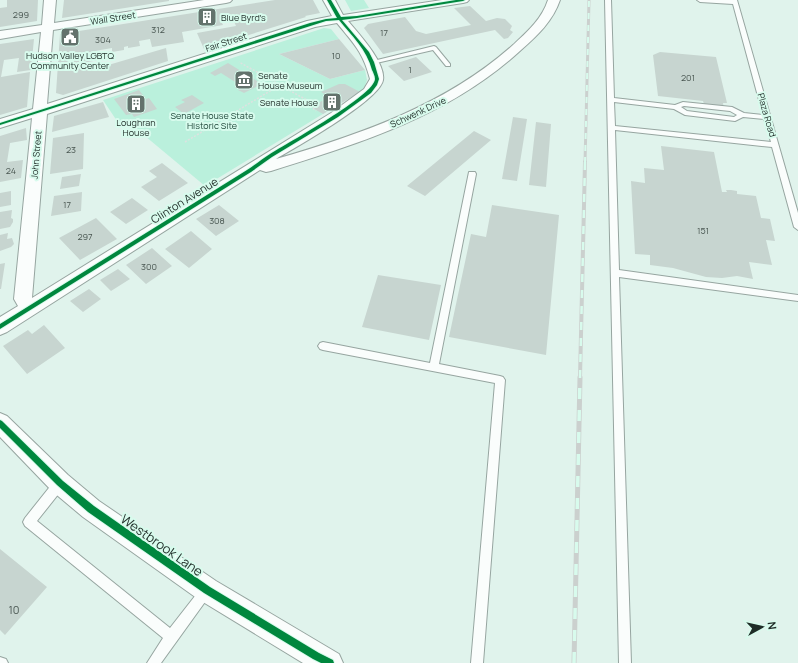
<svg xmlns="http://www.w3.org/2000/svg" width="798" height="663" font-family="Manrope,sans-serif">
	<rect width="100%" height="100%" fill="#e0f3ec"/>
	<path fill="#baf0dc" d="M 345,0 L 364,0 L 369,8 L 351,11 Z
		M 324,28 L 331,29 L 339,39 L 279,54 L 330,79 L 365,70 L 367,80 L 364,89 L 205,186 L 127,121 L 117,121 L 103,100 Z"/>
	<path fill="#c7d5d0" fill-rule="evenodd" d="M 7,0 L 38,0 L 37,21 L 0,27 L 0,8 L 7,7 Z
		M 64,0 L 169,0 L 169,1 L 62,18 Z
		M 275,0 L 313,0 L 320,13 L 305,16 L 306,17 L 204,49 L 197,33 L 236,26 L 233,19 L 221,21 L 223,25 L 182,32 L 184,42 L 152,47 L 150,39 L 139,41 L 140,46 L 128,48 L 128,46 L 124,47 L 124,50 L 112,52 L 113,58 L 87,62 L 88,71 L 166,48 L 168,61 L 63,95 L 56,93 L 60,34 ZM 112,48 L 112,51 L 78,56 L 78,54 Z
		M 470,6 L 486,21 L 497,18 L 505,19 L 512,26 L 510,30 L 513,32 L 508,38 L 504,39 L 495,30 L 383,54 L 364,28 L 368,24 L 405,17 L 416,31 L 426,34 L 471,25 L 454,8 Z
		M 34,39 L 31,70 L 17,72 L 19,58 L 4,60 L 1,77 L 30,72 L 27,107 L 0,115 L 0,44 Z
		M 339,39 L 365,70 L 330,79 L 279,54 Z
		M 660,52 L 716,57 L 727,103 L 723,103 L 724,110 L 705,107 L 703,101 L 658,96 L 653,55 Z
		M 416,57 L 432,72 L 404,81 L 388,66 Z
		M 228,63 L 262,84 L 244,93 L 238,90 L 243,87 L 221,73 L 215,76 L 210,73 Z
		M 339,84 L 345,84 L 360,92 L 323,114 L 311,107 L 329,97 L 321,92 Z
		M 139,90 L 146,99 L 149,98 L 157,109 L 134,117 L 132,114 L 126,115 L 114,99 Z
		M 192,95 L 204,103 L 184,114 L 175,107 L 185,102 L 181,100 Z
		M 103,102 L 109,117 L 52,132 L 54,116 Z
		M 513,117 L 527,119 L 517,181 L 502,179 Z
		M 536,122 L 551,124 L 546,187 L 529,185 Z
		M 26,128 L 27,140 L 10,143 L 7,162 L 23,160 L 21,178 L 0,182 L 0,136 Z
		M 474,131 L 491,140 L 425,196 L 407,186 Z
		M 84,133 L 83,169 L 50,174 L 53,138 Z
		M 661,146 L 714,152 L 722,192 L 727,192 L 726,190 L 731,190 L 737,191 L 737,194 L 756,196 L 761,218 L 770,219 L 775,241 L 766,240 L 772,265 L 749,262 L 753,279 L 737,276 L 722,278 L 706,277 L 673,268 L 650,265 L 650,255 L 635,254 L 631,181 L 645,183 L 644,168 L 664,170 Z
		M 162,163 L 188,183 L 159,201 L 141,187 L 157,177 L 149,171 Z
		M 81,174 L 79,186 L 60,189 L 62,177 Z
		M 11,191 L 11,205 L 0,207 L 0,193 Z
		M 82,192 L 81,211 L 51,216 L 54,196 Z
		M 132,198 L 148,210 L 126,224 L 110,212 Z
		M 219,205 L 239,221 L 216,236 L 196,219 Z
		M 492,205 L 559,215 L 546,355 L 449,337 L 471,234 L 486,237 Z
		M 12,210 L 11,218 L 13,219 L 13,222 L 10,227 L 0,229 L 0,212 Z
		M 96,218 L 117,239 L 80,260 L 59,238 Z
		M 191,231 L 212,249 L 189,268 L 165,249 Z
		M 8,233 L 7,239 L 12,238 L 14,244 L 11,247 L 0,251 L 0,235 Z
		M 152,248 L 172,266 L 146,284 L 126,265 Z
		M 5,263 L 1,289 L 0,289 L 0,264 Z
		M 118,269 L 130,279 L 111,291 L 100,280 Z
		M 378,275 L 441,285 L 429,340 L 362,327 Z
		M 89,289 L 101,299 L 83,312 L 70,301 Z
		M 44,325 L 65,348 L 27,374 L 3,346 L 28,330 L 32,334 Z
		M 0,549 L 47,587 L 5,635 L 0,630 Z"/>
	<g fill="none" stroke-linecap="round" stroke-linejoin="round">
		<defs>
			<path id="lane" d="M 605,0 L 611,0 L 614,98 L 675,105 L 683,102 L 732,107 L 744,113 L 763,115 L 733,4 L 700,2 L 697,0 L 737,0 L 798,213 L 798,230 L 794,227 L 772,147 L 615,130 L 619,270 L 798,295 L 798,301 L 619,277 L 631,663 L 619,663 ZM 614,102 L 674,109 L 685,115 L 735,121 L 743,117 L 764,119 L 771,142 L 615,126 ZM 684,106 L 730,111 L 737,115 L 734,117 L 687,111 L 681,107 Z
				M 434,46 L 436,47 L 450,64 L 450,66 L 446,66 L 433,50 L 372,64 L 369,62 Z
				M 469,172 L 475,172 L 476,174 L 439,364 L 500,376 L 503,377 L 505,380 L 483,663 L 471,663 L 495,383 L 323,350 L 320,349 L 318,346 L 320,343 L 323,342 L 430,363 Z
				M 60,478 L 64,479 L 65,483 L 64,487 L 37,521 L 170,628 L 202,587 L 206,585 L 210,587 L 212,591 L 210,595 L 161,663 L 147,663 L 163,638 L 25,526 L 23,522 L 25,518 L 56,479 Z
				M 0,657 L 6,659 L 8,663 L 0,663 Z"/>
			<path id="street" d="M 44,0 L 56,0 L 54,23 L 204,0 L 232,0 L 230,2 L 226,3 L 53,30 L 47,104 L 307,21 L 332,16 L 323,0 L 335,0 L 343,15 L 442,0 L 469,0 L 467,2 L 463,3 L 348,21 C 359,34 386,63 383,80 C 380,100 296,147 276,159 C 361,134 446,105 513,45 C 527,32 542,19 548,0 L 560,0 C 553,21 537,36 521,50 C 451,115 361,143 271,171 L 266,172 L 260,170 L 7,332 L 0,335 L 0,317 L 18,306 L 14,299 L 32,118 L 0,128 L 0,119 L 33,109 L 41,32 L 0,39 L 0,31 L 42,25 ZM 337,23 C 354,44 363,52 370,79 L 364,89 L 331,113 L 32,298 L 47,114 L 315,27 Z
				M 0,413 L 7,416 L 68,475 L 99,501 L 216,581 L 339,654 L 343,663 L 303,663 L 198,599 L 83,517 L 52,491 L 0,437 Z"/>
		</defs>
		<use href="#lane" stroke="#96a5a0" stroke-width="2"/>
		<use href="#street" stroke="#96a5a0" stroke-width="2"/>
		<path stroke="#dde2e0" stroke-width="1.5" stroke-dasharray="2 1.5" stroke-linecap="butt" d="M 280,85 L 312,103 L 309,105 L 316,111
			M 185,142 L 280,85 L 239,62"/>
		<use href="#lane" fill="#fafdfc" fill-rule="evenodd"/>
		<use href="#street" fill="#fafdfc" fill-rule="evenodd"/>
		<defs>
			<path id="rail-far2" d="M 585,163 L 589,0"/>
			<path id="rail-far1" d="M 580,378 L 585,162"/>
			<path id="rail" d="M 574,663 L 580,377"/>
		</defs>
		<use href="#rail-far2" stroke="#cbd0ce" stroke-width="3"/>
		<use href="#rail-far1" stroke="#cbd0ce" stroke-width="4"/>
		<use href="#rail" stroke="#cbd0ce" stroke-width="5"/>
		<use href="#rail-far2" stroke="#d8fbed" stroke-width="2" stroke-dasharray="6" stroke-linecap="butt"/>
		<use href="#rail-far1" stroke="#d8fbed" stroke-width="2.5" stroke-dasharray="8" stroke-linecap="butt"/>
		<use href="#rail" stroke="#d8fbed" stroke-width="3.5" stroke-dasharray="11" stroke-linecap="butt"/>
		<defs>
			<path id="cycleway" d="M 327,0 L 331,0 L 341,17 L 357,16 L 456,0 L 465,0 L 463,1 L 357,18 L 342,20 L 369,52 L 374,62 L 379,79 L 377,85 L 371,93 L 338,117 L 272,157 L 251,172 L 0,329 L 0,324 L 247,170 C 255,165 262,159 270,154 C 286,144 375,95 375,79 C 375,76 373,72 372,70 C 367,50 352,36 339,20 L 326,21 L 0,125 L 0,123 L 310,23 L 326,19 L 337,18 Z
				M 0,420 L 2,421 L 63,481 L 94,506 L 210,587 L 319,653 L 333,660 L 334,663 L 321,663 L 313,659 L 204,593 L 88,512 L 57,485 L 0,428 Z"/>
		</defs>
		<use href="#cycleway" stroke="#d8fbed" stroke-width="2"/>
		<use href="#cycleway" fill="#00873e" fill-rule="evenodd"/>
	</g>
	<defs>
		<symbol id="building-square" viewBox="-11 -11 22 22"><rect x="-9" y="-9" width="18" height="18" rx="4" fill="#63726c" stroke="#d8fbed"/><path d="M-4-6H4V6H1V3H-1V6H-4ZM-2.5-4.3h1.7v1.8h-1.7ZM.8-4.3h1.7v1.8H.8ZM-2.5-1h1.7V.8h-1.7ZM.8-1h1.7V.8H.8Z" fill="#fff"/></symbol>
		<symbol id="civic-square" viewBox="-11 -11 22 22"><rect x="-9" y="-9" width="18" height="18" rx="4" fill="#63726c" stroke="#d8fbed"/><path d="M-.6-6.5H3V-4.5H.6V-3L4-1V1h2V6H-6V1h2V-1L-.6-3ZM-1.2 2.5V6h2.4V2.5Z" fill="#fff"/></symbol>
		<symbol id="museum-square" viewBox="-11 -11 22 22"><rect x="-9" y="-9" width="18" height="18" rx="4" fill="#63726c" stroke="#d8fbed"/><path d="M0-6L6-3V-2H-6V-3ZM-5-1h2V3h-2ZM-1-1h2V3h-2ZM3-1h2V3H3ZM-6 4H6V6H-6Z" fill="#fff"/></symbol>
	</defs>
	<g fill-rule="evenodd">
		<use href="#building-square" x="196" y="6" width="22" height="22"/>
		<use href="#civic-square" x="59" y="26" width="22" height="22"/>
		<use href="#museum-square" x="233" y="69" width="22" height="22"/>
		<use href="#building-square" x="321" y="91" width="22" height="22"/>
		<use href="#building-square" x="125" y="93" width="22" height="22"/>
	</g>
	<g text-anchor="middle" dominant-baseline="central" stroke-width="4" stroke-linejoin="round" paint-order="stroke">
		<g font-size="9" fill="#495651">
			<text x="21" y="14">299</text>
			<text x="158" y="29">312</text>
			<text x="384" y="32">17</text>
			<text x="103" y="39">304</text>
			<text x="336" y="55">10</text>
			<text x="410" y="69">1</text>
			<text x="688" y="77">201</text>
			<text x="71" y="149">23</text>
			<text x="11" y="170">24</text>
			<text x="67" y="204">17</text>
			<text x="217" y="220">308</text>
			<text x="703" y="230">151</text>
			<text x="85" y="236">297</text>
			<text x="149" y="266">300</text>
		</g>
		<g font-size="9" fill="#1f2c27" stroke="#d8fbed" text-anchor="start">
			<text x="221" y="17">Blue Byrd's</text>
			<text x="70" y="55" text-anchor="middle">Hudson Valley LGBTQ<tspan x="70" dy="10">Community Center</tspan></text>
			<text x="258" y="75">Senate<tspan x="258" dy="10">House Museum</tspan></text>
			<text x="318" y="102" text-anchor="end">Senate House</text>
			<text x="136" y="122" text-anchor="middle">Loughran<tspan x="136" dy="10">House</tspan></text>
		</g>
		<g font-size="9" fill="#1f2c27" stroke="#d8fbed">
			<text transform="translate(113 18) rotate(-9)">Wall Street</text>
			<text transform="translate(226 42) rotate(-18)">Fair Street</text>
			<text transform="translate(418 112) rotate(-25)">Schwenk Drive</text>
			<text transform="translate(767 115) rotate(74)">Plaza Road</text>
			<text transform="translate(36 155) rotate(-85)">John Street</text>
		</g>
		<g font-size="9" fill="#1e4739" stroke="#d8fbed">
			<text x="212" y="115">Senate House State<tspan x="212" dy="10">Historic Site</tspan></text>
		</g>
		<g font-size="11" fill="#1f2c27" stroke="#d8fbed">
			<text transform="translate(184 200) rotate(-32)">Clinton Avenue</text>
		</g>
		<g font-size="11" fill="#495651">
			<text x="14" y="609">10</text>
		</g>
		<g font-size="13" fill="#1f2c27" stroke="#d8fbed">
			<text transform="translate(162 545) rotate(35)">Westbrook Lane</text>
		</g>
	</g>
	<g transform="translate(762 627) rotate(82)" stroke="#d8fbed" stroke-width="3" paint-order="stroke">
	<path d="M0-3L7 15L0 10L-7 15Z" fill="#1f2c27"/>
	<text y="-6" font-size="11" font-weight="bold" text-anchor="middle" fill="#1f2c27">N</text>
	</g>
</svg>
